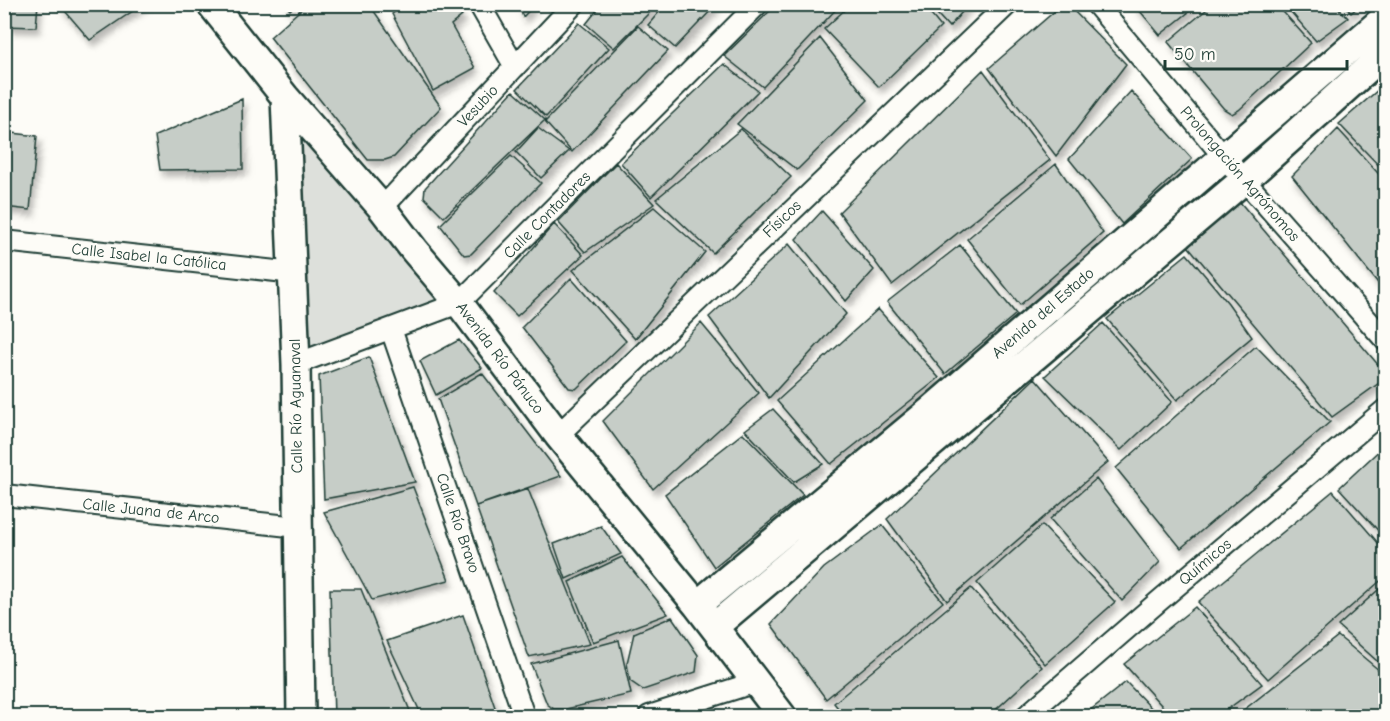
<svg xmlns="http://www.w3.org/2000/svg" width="1390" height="721" font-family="'Comic Neue',sans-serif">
	<defs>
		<filter id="shadow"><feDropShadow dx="3.5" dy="6" stdDeviation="3" flood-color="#0004"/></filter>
	</defs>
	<rect width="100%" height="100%" fill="#fdfcf7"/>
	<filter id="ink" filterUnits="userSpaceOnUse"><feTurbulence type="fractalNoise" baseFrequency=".0167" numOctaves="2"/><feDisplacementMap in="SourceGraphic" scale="12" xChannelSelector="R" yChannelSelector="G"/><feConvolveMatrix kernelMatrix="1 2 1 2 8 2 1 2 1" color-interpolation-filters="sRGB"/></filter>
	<g filter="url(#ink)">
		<path fill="#dde0db" stroke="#7e8e88" stroke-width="1.5" d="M 285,97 L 459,303 L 296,364 Z"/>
		<path fill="#c6cdc7" stroke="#1f3d34" stroke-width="1.5" filter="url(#shadow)" d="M 4,4 L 38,4 L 36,27 L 4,26 Z
			M 59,4 L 143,4 L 90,40 Z
			M 284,4 L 297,4 L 290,10 Z
			M 307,4 L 369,4 L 441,107 L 394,157 L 385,160 L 368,160 L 270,37 Z
			M 406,4 L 454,4 L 462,16 L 451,25 L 475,68 L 433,91 L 392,14 Z
			M 518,4 L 535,4 L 523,17 Z
			M 602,4 L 658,4 L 614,48 L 586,24 Z
			M 666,4 L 717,4 L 675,48 L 648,25 Z
			M 777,4 L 841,4 L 763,87 L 724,56 Z
			M 851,4 L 922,4 L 941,27 L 879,87 L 824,29 Z
			M 928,4 L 969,4 L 949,27 Z
			M 1063,4 L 1067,4 L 1126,64 L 1056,156 L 989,68 Z
			M 1134,4 L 1199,4 L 1160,35 Z
			M 1213,4 L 1276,4 L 1311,43 L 1239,110 L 1232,114 L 1224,109 L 1168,42 Z
			M 1284,4 L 1335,4 L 1348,18 L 1316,41 Z
			M 1343,4 L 1361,4 L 1351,13 Z
			M 579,23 L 609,48 L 546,117 L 517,89 Z
			M 638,26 L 668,51 L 572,152 L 545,122 Z
			M 820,38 L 868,100 L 797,170 L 737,124 Z
			M 724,64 L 758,91 L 651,197 L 621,163 Z
			M 983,70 L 1050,160 L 892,285 L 839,212 Z
			M 1386,83 L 1386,173 L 1339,124 Z
			M 513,91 L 545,120 L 444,217 L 424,197 L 425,188 Z
			M 1131,91 L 1192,159 L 1122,224 L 1069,159 Z
			M 242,99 L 243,169 L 160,170 L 155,136 Z
			M 538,128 L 569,151 L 541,178 L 516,152 Z
			M 741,129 L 791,177 L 713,253 L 656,199 Z
			M 1338,129 L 1386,182 L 1386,293 L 1292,176 Z
			M 4,132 L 37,136 L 30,210 L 4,207 Z
			M 511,156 L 541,183 L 471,254 L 464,255 L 440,225 Z
			M 616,163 L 654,204 L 585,252 L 558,222 Z
			M 1056,164 L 1103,233 L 1020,305 L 967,239 Z
			M 1239,201 L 1386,374 L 1386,378 L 1332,417 L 1188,246 Z
			M 654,207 L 705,252 L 635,339 L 573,270 Z
			M 822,211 L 874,270 L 846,301 L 796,239 Z
			M 554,224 L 583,255 L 517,316 L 494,293 Z
			M 789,244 L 846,314 L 769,398 L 709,317 Z
			M 960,245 L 1016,314 L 945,374 L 887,302 Z
			M 1187,254 L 1228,303 L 1252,337 L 1177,400 L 1107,319 Z
			M 571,278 L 626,341 L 576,389 L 569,388 L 522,327 Z
			M 878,309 L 939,378 L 831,464 L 777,401 Z
			M 701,323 L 759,393 L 653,489 L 603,421 Z
			M 1103,323 L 1172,402 L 1121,450 L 1045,376 Z
			M 459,340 L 482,368 L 436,395 L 420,361 Z
			M 1256,346 L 1330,422 L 1181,548 L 1116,468 Z
			M 369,357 L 415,482 L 324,499 L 319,376 Z
			M 482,373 L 561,476 L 476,506 L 438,399 Z
			M 1035,378 L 1108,462 L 947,601 L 887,519 Z
			M 773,409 L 823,464 L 794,482 L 745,430 Z
			M 743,433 L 803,495 L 714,567 L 665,494 Z
			M 1386,444 L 1386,539 L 1339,488 Z
			M 1096,479 L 1160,562 L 1122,601 L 1050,519 Z
			M 413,487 L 449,580 L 372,600 L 324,512 Z
			M 528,489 L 590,644 L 529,657 L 476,506 Z
			M 1333,491 L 1386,552 L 1386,576 L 1268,679 L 1198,602 Z
			M 882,525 L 943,602 L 826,699 L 771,624 L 824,568 Z
			M 1042,525 L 1115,602 L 1045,664 L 977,583 Z
			M 601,526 L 621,554 L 566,579 L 554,544 Z
			M 622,557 L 668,614 L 593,642 L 569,582 Z
			M 1386,583 L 1386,669 L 1338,626 Z
			M 971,588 L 1042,667 L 989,716 L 844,716 L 834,703 Z
			M 330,589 L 361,589 L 412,716 L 334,716 Z
			M 1195,607 L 1262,684 L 1218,716 L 1171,716 L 1124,664 Z
			M 463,615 L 498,716 L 422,716 L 387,641 Z
			M 672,617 L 698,655 L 696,672 L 643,690 L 630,681 L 627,663 L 634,633 Z
			M 1338,636 L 1386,676 L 1385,716 L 1236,716 Z
			M 619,640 L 631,694 L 566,709 L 554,709 L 547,704 L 531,664 Z
			M 1126,682 L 1159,716 L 1083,716 Z"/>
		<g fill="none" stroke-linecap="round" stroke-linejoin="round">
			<defs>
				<path id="street" d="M 479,4 L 515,67
					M 1096,4 L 1223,156 L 1386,341
					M 382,208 L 574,4
					M 4,241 L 294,273
					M 391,329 L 524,716
					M 296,364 L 459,303 L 758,4
					M 558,435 L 1008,4
					M 4,495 L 298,527
					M 649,716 L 756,682
					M 1026,716 L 1159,601 L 1386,409"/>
				<path id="secondary" d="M 211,4 L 285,97 L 382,208 L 414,250 L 459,303 L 558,435 L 697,605 L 782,716
					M 285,97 L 296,364 L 301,716
					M 697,605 L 930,411 L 1386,17
					M 714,627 L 1244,180 L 1386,52"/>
			</defs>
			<use href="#street" stroke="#1f3d34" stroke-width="24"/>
			<use href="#secondary" stroke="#1f3d34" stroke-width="32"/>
			<use href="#street" stroke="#fdfcf7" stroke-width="20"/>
			<use href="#secondary" stroke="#fdfcf7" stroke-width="27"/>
		</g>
	</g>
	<g text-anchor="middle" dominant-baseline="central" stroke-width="4.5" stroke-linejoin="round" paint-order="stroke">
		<g font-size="16" fill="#1f3d34" stroke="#fdfcf7">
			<text transform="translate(478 106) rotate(-47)">Vesubio</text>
			<text transform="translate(1240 174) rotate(49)">Prolongación Agrónomos</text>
			<text transform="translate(547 215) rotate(-45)">Calle Contadores</text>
			<text transform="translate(782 219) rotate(-44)">Físicos</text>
			<text transform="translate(149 257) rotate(6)">Calle Isabel la Católica</text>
			<text transform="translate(1043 313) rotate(-41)">Avenida del Estado</text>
			<text transform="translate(500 358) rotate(53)">Avenida Río Pánuco</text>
			<text transform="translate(296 406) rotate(-91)">Calle Río Aguanaval</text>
			<text transform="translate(151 511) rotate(6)">Calle Juana de Arco</text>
			<text transform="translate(458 523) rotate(71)">Calle Río Bravo</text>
			<text transform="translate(1205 562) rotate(-40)">Químicos</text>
		</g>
	</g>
	<rect width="1390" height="721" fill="none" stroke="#fdfcf7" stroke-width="24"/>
	<rect x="12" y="12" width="1366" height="697" fill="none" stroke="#1f3d34" stroke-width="2" filter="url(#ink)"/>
	<path d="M1165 60v9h182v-9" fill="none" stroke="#1f3d34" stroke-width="3"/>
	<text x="1174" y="60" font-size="18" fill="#1f3d34" stroke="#fdfcf7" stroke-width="4.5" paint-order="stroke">50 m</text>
</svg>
